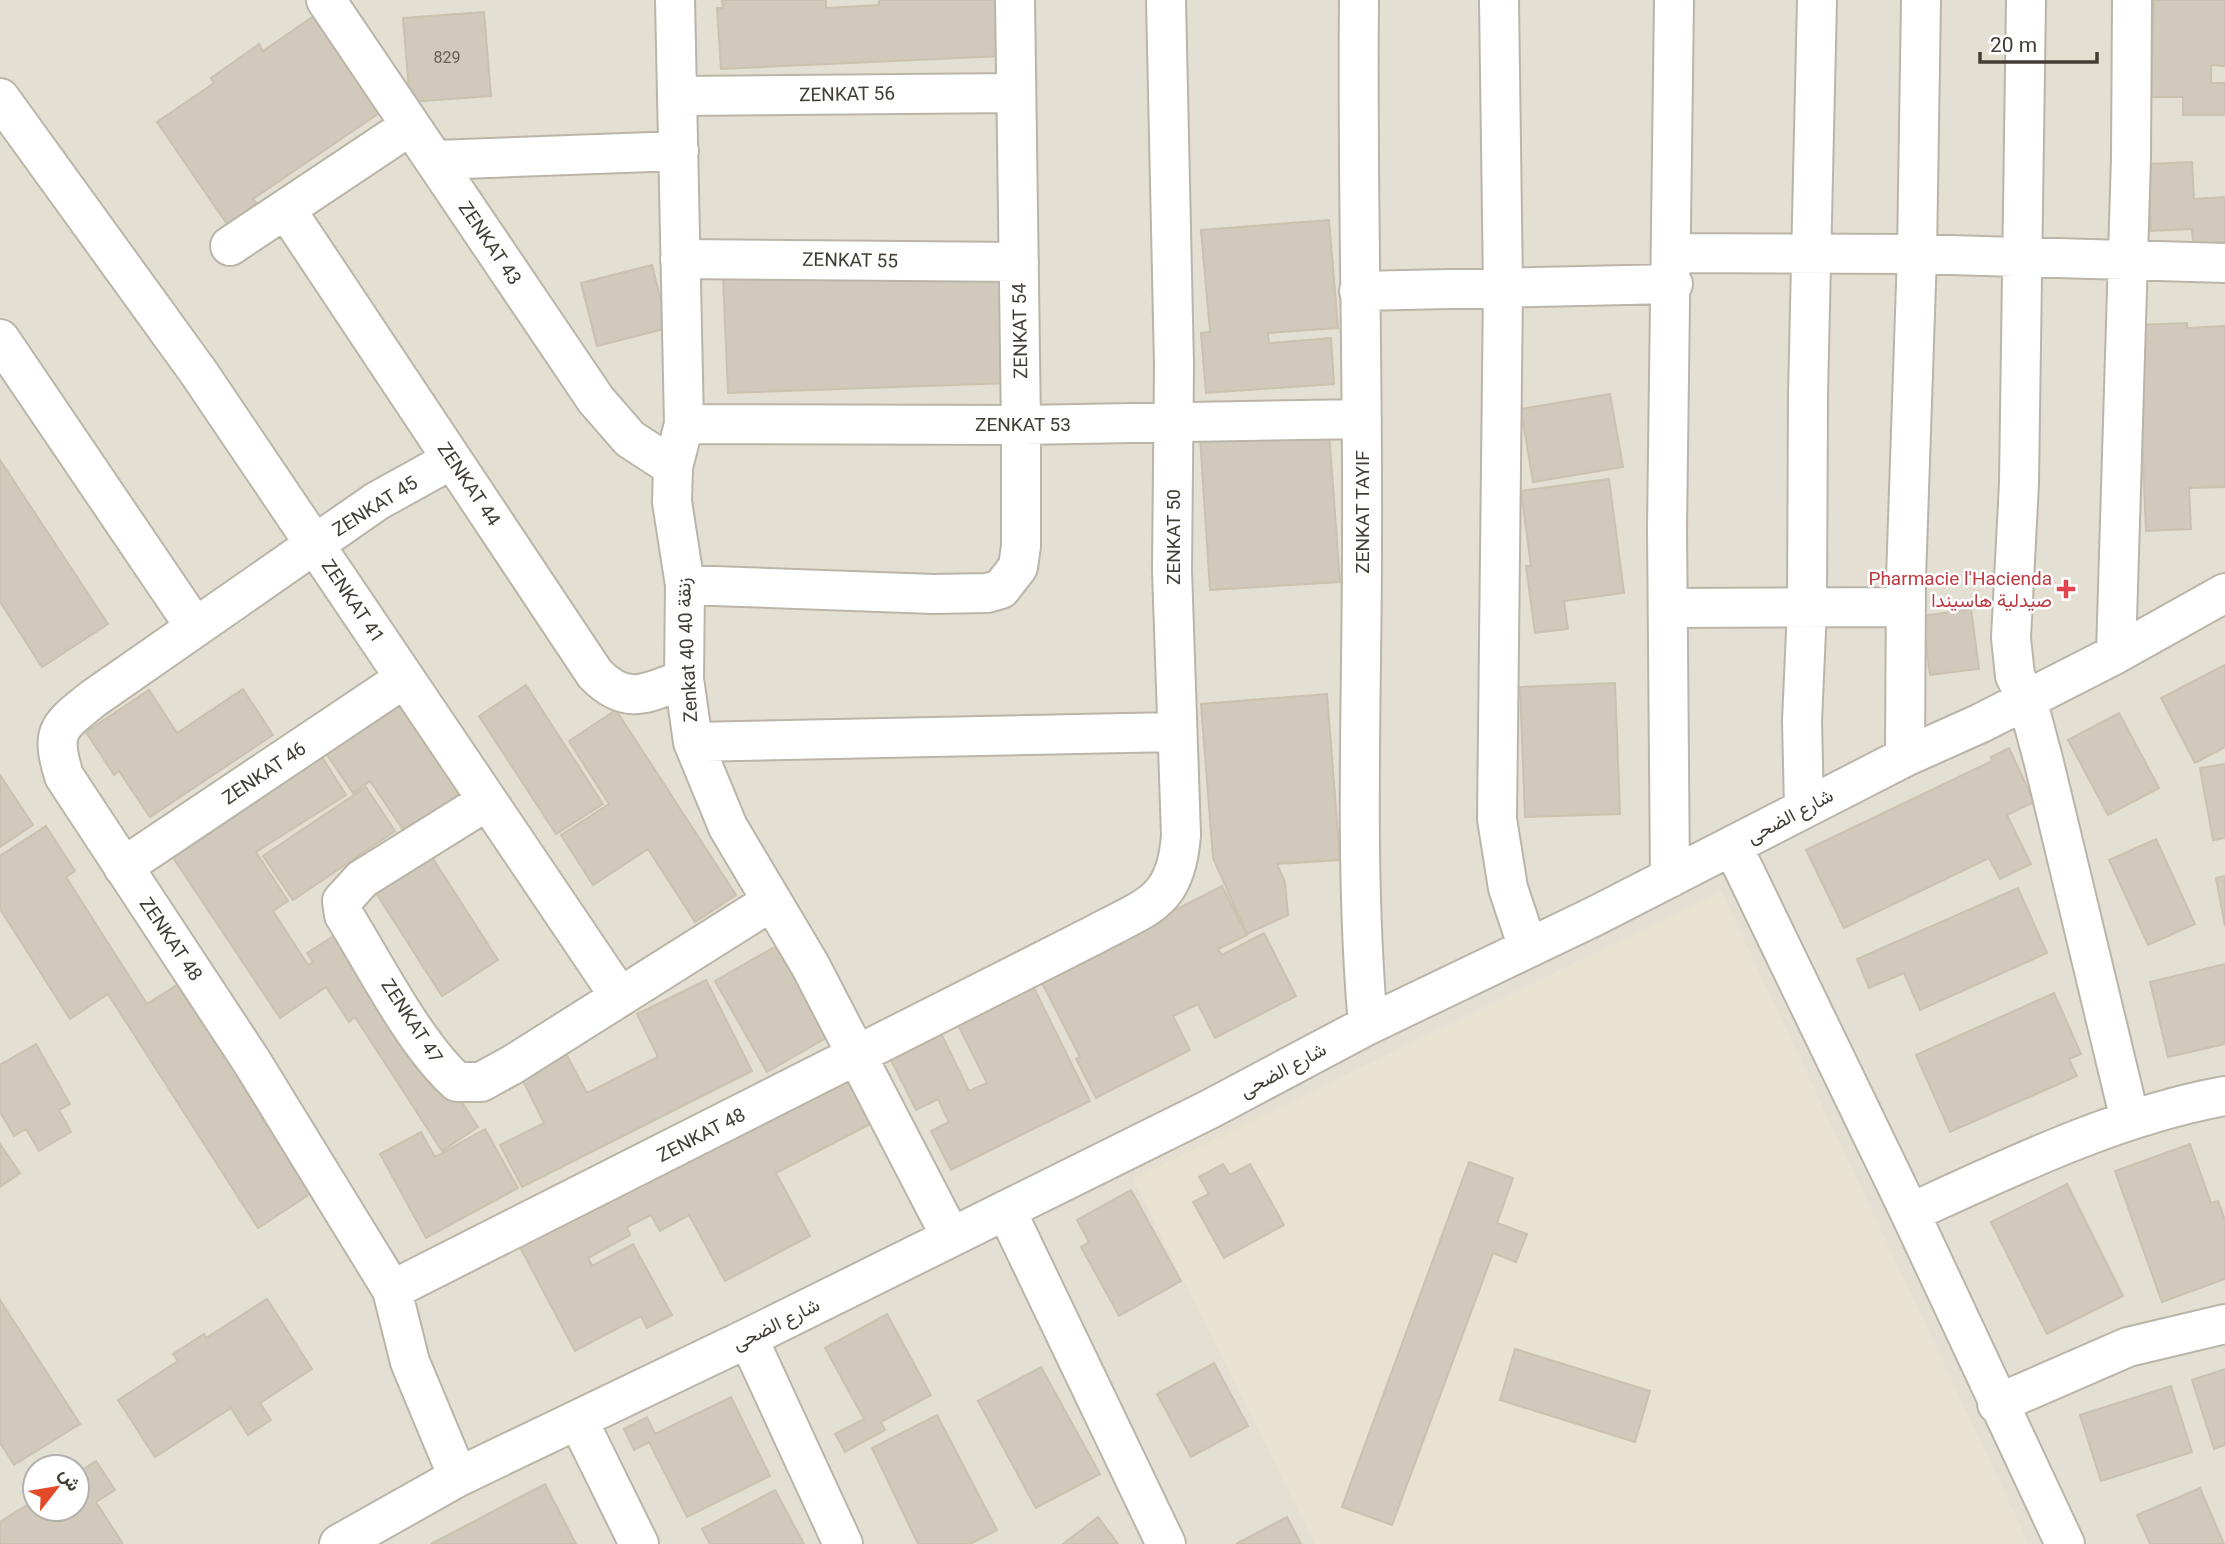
<svg xmlns="http://www.w3.org/2000/svg" width="2225" height="1544" font-family="Roboto,Vazirmatn,sans-serif">
	<rect width="100%" height="100%" fill="#f0ede5"/>
	<path fill="#e4dfd3" fill-rule="evenodd" d="M 0,0 L 2225,0 L 2225,1544 L 0,1544 ZM 35,1467 L 77,1467 L 77,1509 L 35,1509 Z"/>
	<path fill="#e8e2d0" d="M 1721,891 L 2029,1544 L 1315,1544 L 1133,1179 Z"/>
	<path fill="#d1c9bb" stroke="#cbc1af" stroke-width="2" d="M 722,0 L 826,0 L 826,8 L 879,5 L 879,0 L 1006,0 L 1003,56 L 721,69 L 717,8 L 723,8 Z
		M 2154,0 L 2225,0 L 2225,66 L 2211,65 L 2211,83 L 2225,83 L 2225,115 L 2183,115 L 2183,97 L 2151,97 Z
		M 321,11 L 388,107 L 253,199 L 257,203 L 227,224 L 157,122 L 214,83 L 211,78 L 259,44 L 263,51 Z
		M 484,12 L 491,96 L 410,102 L 403,18 Z
		M 2192,162 L 2194,199 L 2225,197 L 2225,242 L 2193,244 L 2192,229 L 2151,231 L 2148,164 Z
		M 1329,220 L 1338,328 L 1268,333 L 1269,343 L 1331,338 L 1334,384 L 1206,393 L 1201,333 L 1210,332 L 1201,230 Z
		M 652,265 L 668,328 L 597,346 L 581,283 Z
		M 1004,271 L 1009,383 L 728,393 L 723,276 Z
		M 2187,323 L 2187,328 L 2225,326 L 2225,487 L 2189,488 L 2191,529 L 2146,531 L 2137,325 Z
		M 1610,394 L 1623,467 L 1533,482 L 1521,409 Z
		M 1329,431 L 1340,582 L 1210,590 L 1200,436 Z
		M 0,460 L 108,624 L 42,667 L 0,602 Z
		M 1609,479 L 1624,593 L 1564,601 L 1568,629 L 1535,633 L 1526,566 L 1531,566 L 1521,491 Z
		M 1971,609 L 1979,669 L 1930,675 L 1922,616 Z
		M 2225,665 L 2225,747 L 2195,763 L 2161,698 Z
		M 1615,683 L 1620,814 L 1525,817 L 1520,687 Z
		M 526,685 L 603,804 L 556,834 L 479,716 Z
		M 243,689 L 273,735 L 150,817 L 119,771 L 114,775 L 86,732 L 149,690 L 177,733 Z
		M 1327,694 L 1340,860 L 1277,864 L 1285,882 L 1288,915 L 1247,934 L 1213,858 L 1201,704 Z
		M 408,697 L 469,788 L 404,831 L 370,781 L 353,793 L 325,752 Z
		M 616,710 L 736,895 L 695,922 L 648,849 L 593,885 L 561,835 L 609,804 L 569,741 Z
		M 2119,713 L 2159,788 L 2108,815 L 2068,740 Z
		M 2009,748 L 2034,802 L 2007,815 L 2031,864 L 2000,879 L 1989,858 L 1844,928 L 1806,850 L 1992,761 L 1991,757 Z
		M 322,757 L 346,795 L 256,852 L 288,901 L 273,911 L 308,965 L 313,962 L 307,953 L 348,927 L 478,1127 L 442,1151 L 355,1017 L 349,1022 L 326,987 L 280,1018 L 172,856 Z
		M 2225,764 L 2225,838 L 2213,840 L 2200,768 Z
		M 0,775 L 33,825 L 0,847 Z
		M 366,787 L 395,831 L 293,900 L 263,856 Z
		M 46,826 L 75,871 L 66,877 L 147,1004 L 183,981 L 322,1186 L 258,1228 L 108,994 L 70,1019 L 0,909 L 0,856 Z
		M 2156,839 L 2195,924 L 2148,945 L 2109,860 Z
		M 430,854 L 498,960 L 442,996 L 374,890 Z
		M 2225,876 L 2225,926 L 2216,878 Z
		M 1222,886 L 1247,935 L 1218,949 L 1222,955 L 1264,933 L 1296,996 L 1215,1038 L 1198,1004 L 1173,1016 L 1190,1050 L 1096,1098 L 1076,1059 L 1080,1057 L 1040,979 Z
		M 2018,888 L 2047,953 L 1920,1010 L 1904,973 L 1869,988 L 1857,959 Z
		M 776,946 L 828,1037 L 767,1072 L 715,981 Z
		M 2225,964 L 2225,1044 L 2168,1057 L 2150,982 Z
		M 706,980 L 752,1071 L 522,1187 L 500,1145 L 544,1123 L 519,1073 L 564,1050 L 587,1093 L 658,1057 L 637,1014 Z
		M 1031,982 L 1090,1101 L 951,1170 L 931,1131 L 949,1122 L 938,1099 L 916,1110 L 887,1052 L 938,1027 L 969,1091 L 987,1083 L 955,1019 Z
		M 2054,993 L 2081,1054 L 2069,1059 L 2077,1076 L 1950,1132 L 1916,1055 Z
		M 36,1044 L 70,1104 L 59,1110 L 71,1132 L 39,1151 L 26,1129 L 14,1136 L 0,1112 L 0,1065 Z
		M 846,1069 L 874,1122 L 776,1173 L 810,1236 L 725,1281 L 689,1215 L 660,1231 L 651,1215 L 627,1227 L 630,1235 L 588,1258 L 592,1266 L 633,1244 L 672,1315 L 647,1328 L 641,1316 L 575,1351 L 513,1234 Z
		M 485,1129 L 518,1188 L 426,1238 L 380,1154 L 421,1132 L 435,1157 Z
		M 0,1144 L 20,1173 L 0,1187 Z
		M 2190,1144 L 2211,1203 L 2218,1201 L 2225,1220 L 2225,1279 L 2162,1302 L 2115,1171 Z
		M 1469,1162 L 1513,1178 L 1497,1223 L 1527,1234 L 1516,1262 L 1493,1253 L 1392,1525 L 1342,1507 Z
		M 1223,1164 L 1230,1175 L 1250,1164 L 1284,1225 L 1224,1258 L 1193,1202 L 1209,1194 L 1199,1177 Z
		M 2067,1184 L 2123,1296 L 2047,1334 L 1991,1222 Z
		M 1131,1190 L 1181,1281 L 1119,1316 L 1081,1247 L 1089,1242 L 1077,1220 Z
		M 267,1299 L 312,1369 L 260,1403 L 271,1420 L 248,1435 L 231,1408 L 155,1457 L 118,1400 L 178,1361 L 173,1354 L 204,1334 L 206,1338 Z
		M 0,1300 L 80,1424 L 14,1465 L 0,1443 Z
		M 887,1314 L 931,1395 L 881,1422 L 885,1430 L 845,1452 L 835,1434 L 864,1419 L 825,1348 Z
		M 1515,1349 L 1650,1391 L 1635,1442 L 1500,1400 Z
		M 1214,1363 L 1248,1426 L 1191,1457 L 1157,1394 Z
		M 1041,1367 L 1100,1474 L 1036,1508 L 978,1401 Z
		M 2225,1369 L 2225,1445 L 2214,1449 L 2192,1380 Z
		M 2171,1386 L 2192,1452 L 2101,1481 L 2080,1415 Z
		M 731,1397 L 770,1476 L 687,1517 L 649,1442 L 634,1450 L 624,1429 L 647,1417 L 655,1434 Z
		M 937,1415 L 997,1530 L 970,1544 L 918,1544 L 872,1448 Z
		M 96,1461 L 115,1490 L 96,1502 L 123,1544 L 0,1544 L 0,1522 L 35,1500 L 35,1509 L 77,1509 L 77,1473 Z
		M 545,1484 L 576,1544 L 431,1544 Z
		M 2200,1488 L 2224,1544 L 2150,1544 L 2137,1515 Z
		M 775,1490 L 804,1544 L 710,1544 L 702,1529 Z
		M 1098,1517 L 1118,1544 L 1063,1544 Z
		M 1287,1517 L 1301,1544 L 1236,1544 Z"/>
	<g fill="none" stroke-linecap="round" stroke-linejoin="round">
		<defs>
			<path id="minor" d="M 326,0 L 596,400 L 630,439 L 673,467
				M 675,0 L 684,424 L 673,467 L 672,502 L 685,585 L 684,679 L 693,742 L 728,827 L 810,965 L 951,1237
				M 1359,0 C 1357,181 1363,363 1362,544 C 1362,704 1354,865 1368,1025
				M 1499,0 L 1503,288 L 1497,819 L 1508,888 L 1528,948
				M 2026,0 L 2019,483 L 2011,638 L 2015,676 L 2027,699 L 2044,763 L 2130,1120
				M 678,96 L 1016,93
				M 0,98 L 199,373 L 620,997
				M 435,160 L 679,151
				M 287,211 L 595,674 C 627,707 647,693 684,679
				M 230,246 L 410,126
				M 1673,253 L 1917,254 L 2225,263
				M 680,259 L 1019,262
				M 1359,291 L 1673,284
				M 0,339 L 195,627
				M 684,424 L 1021,425 L 1362,419
				M 451,460 L 377,501 L 94,698 C 58,727 50,730 64,776 L 252,1062 L 392,1290 L 410,1362 L 458,1477
				M 685,585 L 934,594 L 987,593 L 1001,589 L 1018,567 L 1021,546 L 1021,425 L 1015,0
				M 1668,608 L 1906,607
				M 2116,654 L 2131,157 L 2132,0
				M 693,742 L 1175,732
				M 1905,757 L 1906,579 L 1917,254 L 1921,0
				M 487,801 L 362,879 L 342,901 L 344,915 C 375,965 414,1043 457,1082 L 481,1082 L 512,1065 L 772,901
				M 1804,807 L 1802,721 L 1807,609 L 1808,395 L 1817,0
				M 1733,847 L 1910,1213 L 2065,1544
				M 123,867 L 405,678
				M 1670,878 L 1667,528 L 1674,0
				M 1006,1210 L 1166,1544
				M 1910,1213 C 2011,1167 2115,1116 2225,1096
				M 392,1290 L 1092,936 C 1147,906 1176,904 1181,835 L 1172,570 L 1174,365 L 1166,0
				M 748,1338 L 843,1544
				M 1997,1404 L 2128,1347 L 2225,1324
				M 579,1422 L 639,1544
				M 339,1544 L 458,1477 L 748,1338 L 1210,1109 L 1368,1025 L 1595,916 L 1905,757 L 1981,723 L 2116,654 L 2225,593"/>
		</defs>
		<use href="#minor" stroke="#bbb5a8" stroke-width="42"/>
		<use href="#minor" stroke="#fff" stroke-width="38"/>
	</g>
	<path fill="#e0444e" stroke="#fff" stroke-width="2.5" d="M2062.5 578.5h7v7h7v7h-7v7h-7v-7h-7v-7h7z"/>
	<g text-anchor="middle" dominant-baseline="central" stroke-width="5" stroke-linejoin="round" paint-order="stroke">
		<g font-size="16" fill="#666056">
			<text x="447" y="57">829</text>
		</g>
		<g font-size="19" fill="#423d35" stroke="#fff">
			<text transform="translate(847 94) rotate(-1)">ZENKAT 56</text>
			<text transform="translate(490 243) rotate(56)">ZENKAT 43</text>
			<text transform="translate(850 260) rotate(1)">ZENKAT 55</text>
			<text transform="translate(1020 331) rotate(-91)">ZENKAT 54</text>
			<text x="1023" y="424">ZENKAT 53</text>
			<text transform="translate(469 484) rotate(56)">ZENKAT 44</text>
			<text transform="translate(375 506) rotate(-32)">ZENKAT 45</text>
			<text transform="translate(1362 512) rotate(-90)">ZENKAT TAYIF</text>
			<text transform="translate(1173 537) rotate(-90)">ZENKAT 50</text>
			<text transform="translate(353 601) rotate(56)">ZENKAT 41</text>
			<text transform="translate(687 650) rotate(-93)">Zenkat 40 زنقة 40</text>
			<text transform="translate(264 773) rotate(-34)">ZENKAT 46</text>
			<text transform="translate(1790 816) rotate(-28)">شارع الضحى</text>
			<text transform="translate(171 939) rotate(56)">ZENKAT 48</text>
			<text transform="translate(412 1021) rotate(57)">ZENKAT 47</text>
			<text transform="translate(1283 1070) rotate(-28)">شارع الضحى</text>
			<text transform="translate(701 1135) rotate(-27)">ZENKAT 48</text>
			<text transform="translate(776 1324) rotate(-26)">شارع الضحى</text>
		</g>
		<g font-size="19" fill="#be3a42" stroke="#fff" text-anchor="end">
			<text x="2052" y="578">Pharmacie l'Hacienda<tspan x="2052" dy="22">صيدلية هاسيندا</tspan></text>
		</g>
	</g>
	<g transform="translate(56 1488) rotate(59)"><circle r="33" fill="#ffffff" stroke="#b3b1ae" stroke-width="2"/>
	<path d="M0-5L12 26L0 18L-12 26Z" fill="#e34b28"/>
	<text y="-10" font-size="19" font-weight="bold" text-anchor="middle" fill="#423d35">ش</text>
	</g>
	<path d="M1980 52v10h117v-10" fill="none" stroke="#423d35" stroke-width="3.5"/>
	<text x="1990" y="52" font-size="21" fill="#423d35" stroke="#ffffff" stroke-width="5" paint-order="stroke">20 m</text>
</svg>
